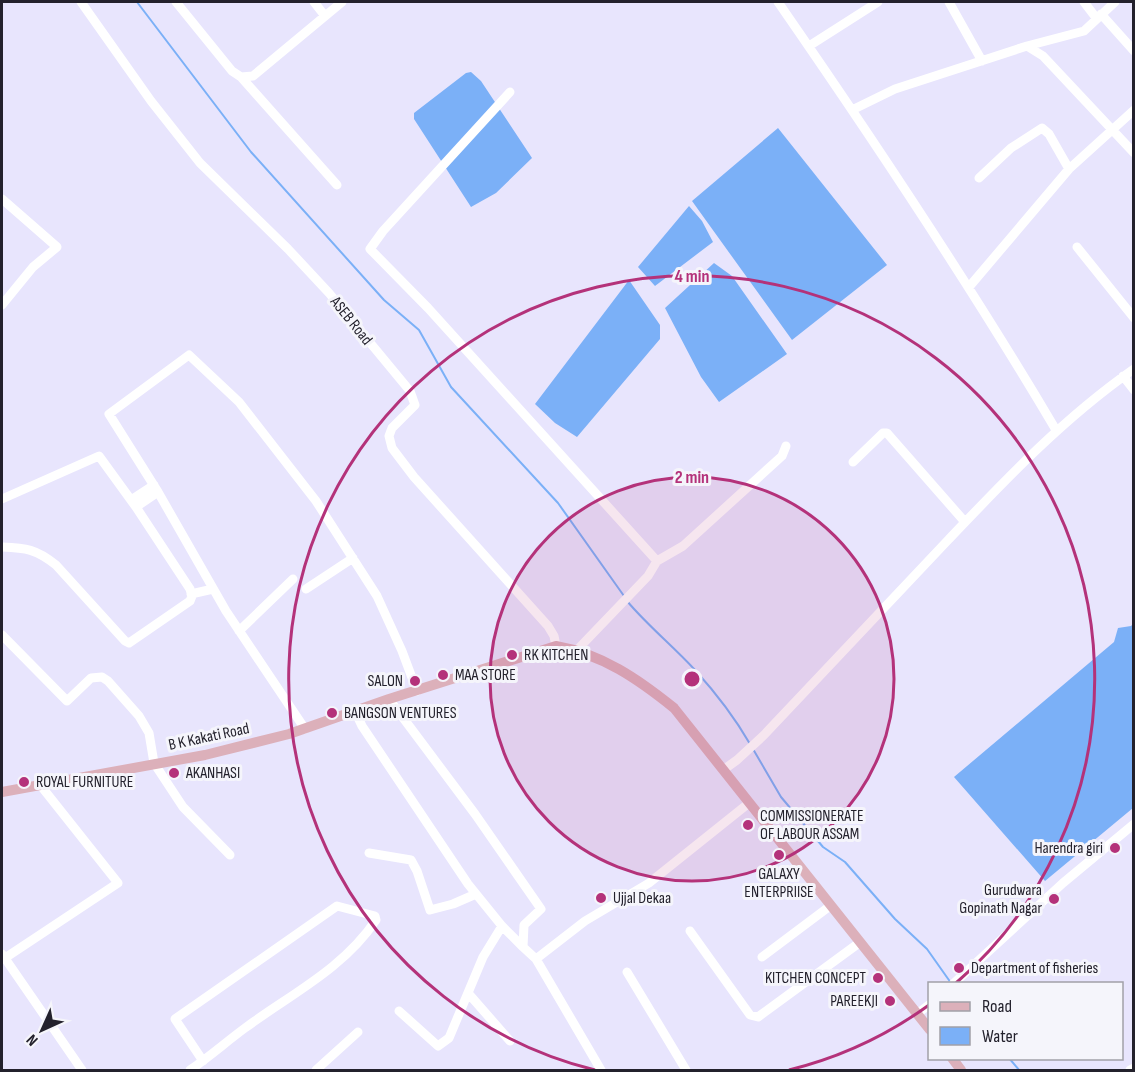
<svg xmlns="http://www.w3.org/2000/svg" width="1135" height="1072" font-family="'Sofia Sans Condensed',sans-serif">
	<rect width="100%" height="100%" fill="#e8e5fd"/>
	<path fill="#7bb0f7" d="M 471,72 L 481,81 L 532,158 L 496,193 L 471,207 L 414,119 L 414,113 L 466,73 Z
		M 778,128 L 887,265 L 792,340 L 692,201 Z
		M 689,206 L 702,221 L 713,242 L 655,286 L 638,267 Z
		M 714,263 L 732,276 L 787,354 L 719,402 L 701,377 L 665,308 Z
		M 629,280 L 660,325 L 660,339 L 577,437 L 555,423 L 535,404 Z
		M 1133,624 L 1133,808 L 1045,881 L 954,777 L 1114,642 L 1118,628 L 1131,626 Z"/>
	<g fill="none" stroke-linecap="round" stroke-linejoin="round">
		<path stroke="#7bb0f7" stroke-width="2" d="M 137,2 L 251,152 L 384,300 L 419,330 L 451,387 L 558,503 L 624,596
			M 627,601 C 648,626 673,646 695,670 C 715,692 735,718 750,744
			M 753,749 L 781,797 L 823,847 L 845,862 L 895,919 L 927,949 L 951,983
			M 1009,1058 L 1019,1070"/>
		<path stroke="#fff" stroke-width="9" d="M 81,2 L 151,101 L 200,163 L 288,249 L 329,293 L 410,391 L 415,405 L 392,428 L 389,436 L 392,448 L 414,477 L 548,626 L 554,636 L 556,646
			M 176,2 L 232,71 L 241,77 L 253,76 L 342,2
			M 314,2 L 325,16
			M 778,2 C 875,142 969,283 1056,430
			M 949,2 L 982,61
			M 1084,2 L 1097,19
			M 1101,14 L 1134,51
			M 809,46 L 878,2
			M 1027,46 L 1084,31 L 1115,2
			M 241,77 L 337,185
			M 510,92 L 383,231 L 370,249 L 428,308 L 657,561 L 648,576 L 577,650
			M 852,110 L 895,89 L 1027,46 L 1043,56 L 1134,153
			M 979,178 L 1011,148 L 1042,128 L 1049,134 L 1069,169
			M 2,199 L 57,247 L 33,267 L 2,305
			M 1077,247 L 1134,318
			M 969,287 L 1069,169 L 1134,110
			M 1123,376 L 1134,390
			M 853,462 L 883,433 L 887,433 L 965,522
			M 2,499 L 99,456 L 136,507 L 190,589 L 192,596 L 190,601 L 129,643 L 125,641 L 56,565 C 36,549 26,548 2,547
			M 131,500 L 154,485
			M 136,507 L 158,492
			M 657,561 L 683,546 L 782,456 L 786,446
			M 306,589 L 353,558
			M 191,594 L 213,589
			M 239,631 L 293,579
			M 2,635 L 67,701 L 91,678 L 102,677 L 108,681 L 139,716 L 149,733 L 154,763 L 183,807 L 230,855
			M 389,699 L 475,814 L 541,909 L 524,925 L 523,947 L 536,959 L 601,1070
			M 355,711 L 362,726 L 468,884 L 502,926 L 523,947
			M 305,729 L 226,611 L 158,492 L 109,414 L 189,355 L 239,402 L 316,501 L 377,596 L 402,651 L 417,691
			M 723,770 L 737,760 L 764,735 C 826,670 887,604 949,539 C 1007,478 1064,418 1134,369
			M 369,853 L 411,860 L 417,871 L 430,910 L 453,904 L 476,894
			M 690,931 L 750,1015 L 758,1017 L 859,943
			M 2,954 L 82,1070
			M 762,957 L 830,906
			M 5,958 L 118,883 L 41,786
			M 536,959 L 585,921 L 649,883 L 749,803
			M 627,972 L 686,1070
			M 953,984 L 1063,883 L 1134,824
			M 468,993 L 510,1041
			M 399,1011 L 438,1046 L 449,1038 L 483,957 L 502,926
			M 917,1014 L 930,1004
			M 190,1070 C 209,1057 226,1042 245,1028 C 291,994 343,969 376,920 L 375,916 L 337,906 L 175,1019 L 203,1061
			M 316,1070 L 358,1032
			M 1130,1070 L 1134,1068"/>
		<path stroke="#dcb0ba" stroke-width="10" d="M 2,792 L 205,755 L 289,734 L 389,699 L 556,646 C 602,654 638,679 674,708 L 930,1030
			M 952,1058 L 961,1070"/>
	</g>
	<circle cx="692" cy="679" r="202" fill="#b4327a" fill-opacity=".12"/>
	<g fill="none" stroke="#b4327a" stroke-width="3">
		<circle cx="692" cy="679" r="202"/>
		<path d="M929 1005A403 403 0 0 1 789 1070M595 1070A403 403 0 1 1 956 983"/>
	</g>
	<g fill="#b4327a" stroke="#f5f5fb" stroke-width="2">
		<circle cx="512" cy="655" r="6"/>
		<circle cx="443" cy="675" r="6"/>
		<circle cx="415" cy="681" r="6"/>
		<circle cx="332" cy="713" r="6"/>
		<circle cx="174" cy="773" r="6"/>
		<circle cx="24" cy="782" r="6"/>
		<circle cx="748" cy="825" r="6"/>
		<circle cx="1115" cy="848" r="6"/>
		<circle cx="779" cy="855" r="6"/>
		<circle cx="601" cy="898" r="6"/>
		<circle cx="1054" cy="899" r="6"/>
		<circle cx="959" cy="968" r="6"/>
		<circle cx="878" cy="978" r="6"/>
		<circle cx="890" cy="1001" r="6"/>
	</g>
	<g text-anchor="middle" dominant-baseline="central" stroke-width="6" stroke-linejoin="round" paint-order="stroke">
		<g font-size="16" fill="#23212c" stroke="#f5f5fb">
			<text transform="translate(351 321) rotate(51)">ASEB Road</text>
			<text transform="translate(209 737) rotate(-12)">B K Kakati Road</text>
		</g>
		<g font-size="16" fill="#23212c" stroke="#f5f5fb" text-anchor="start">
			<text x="524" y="655">RK KITCHEN</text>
			<text x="455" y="675">MAA STORE</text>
			<text x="403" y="681" text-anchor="end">SALON</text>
			<text x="344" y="713">BANGSON VENTURES</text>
			<text x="186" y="773">AKANHASI</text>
			<text x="36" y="782">ROYAL FURNITURE</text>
			<text x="760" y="816">COMMISSIONERATE<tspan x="760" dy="18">OF LABOUR ASSAM</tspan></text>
			<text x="1103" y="848" text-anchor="end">Harendra giri</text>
			<text x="779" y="874" text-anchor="middle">GALAXY<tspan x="779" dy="18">ENTERPRIISE</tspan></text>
			<text x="1042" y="890" text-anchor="end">Gurudwara<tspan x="1042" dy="18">Gopinath Nagar</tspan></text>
			<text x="613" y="898">Ujjal Dekaa</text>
			<text x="971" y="968">Department of fisheries</text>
			<text x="866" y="978" text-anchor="end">KITCHEN CONCEPT</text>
			<text x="878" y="1001" text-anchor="end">PAREEKJI</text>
		</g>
	</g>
	<circle cx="692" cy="679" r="9" fill="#b4327a" stroke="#f5f5fb" stroke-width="3"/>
	<g font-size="18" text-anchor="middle" font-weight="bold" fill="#b4327a" stroke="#f5f5fb" stroke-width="6" stroke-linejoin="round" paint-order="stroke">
		<text x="692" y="282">4 min</text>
		<text x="692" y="483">2 min</text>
	</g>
	<rect width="1135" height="1072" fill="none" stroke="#23212c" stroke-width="6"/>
	<rect x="928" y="982" width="195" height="78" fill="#f5f5fb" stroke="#a1a0a8" stroke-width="1.5"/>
	<rect x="940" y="1002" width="30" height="9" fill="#dcb0ba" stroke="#a1a0a8" stroke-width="1.5"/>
	<text x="982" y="1012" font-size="18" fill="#23212c">Road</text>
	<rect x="940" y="1027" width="30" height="18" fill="#7bb0f7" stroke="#a1a0a8" stroke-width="1.5"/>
	<text x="982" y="1042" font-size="18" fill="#23212c">Water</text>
	<g transform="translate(42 1030) rotate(225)" stroke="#f5f5fb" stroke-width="4.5" paint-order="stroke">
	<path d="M0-4.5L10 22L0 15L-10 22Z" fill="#23212c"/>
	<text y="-9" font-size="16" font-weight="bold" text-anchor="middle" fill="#23212c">N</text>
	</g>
</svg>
